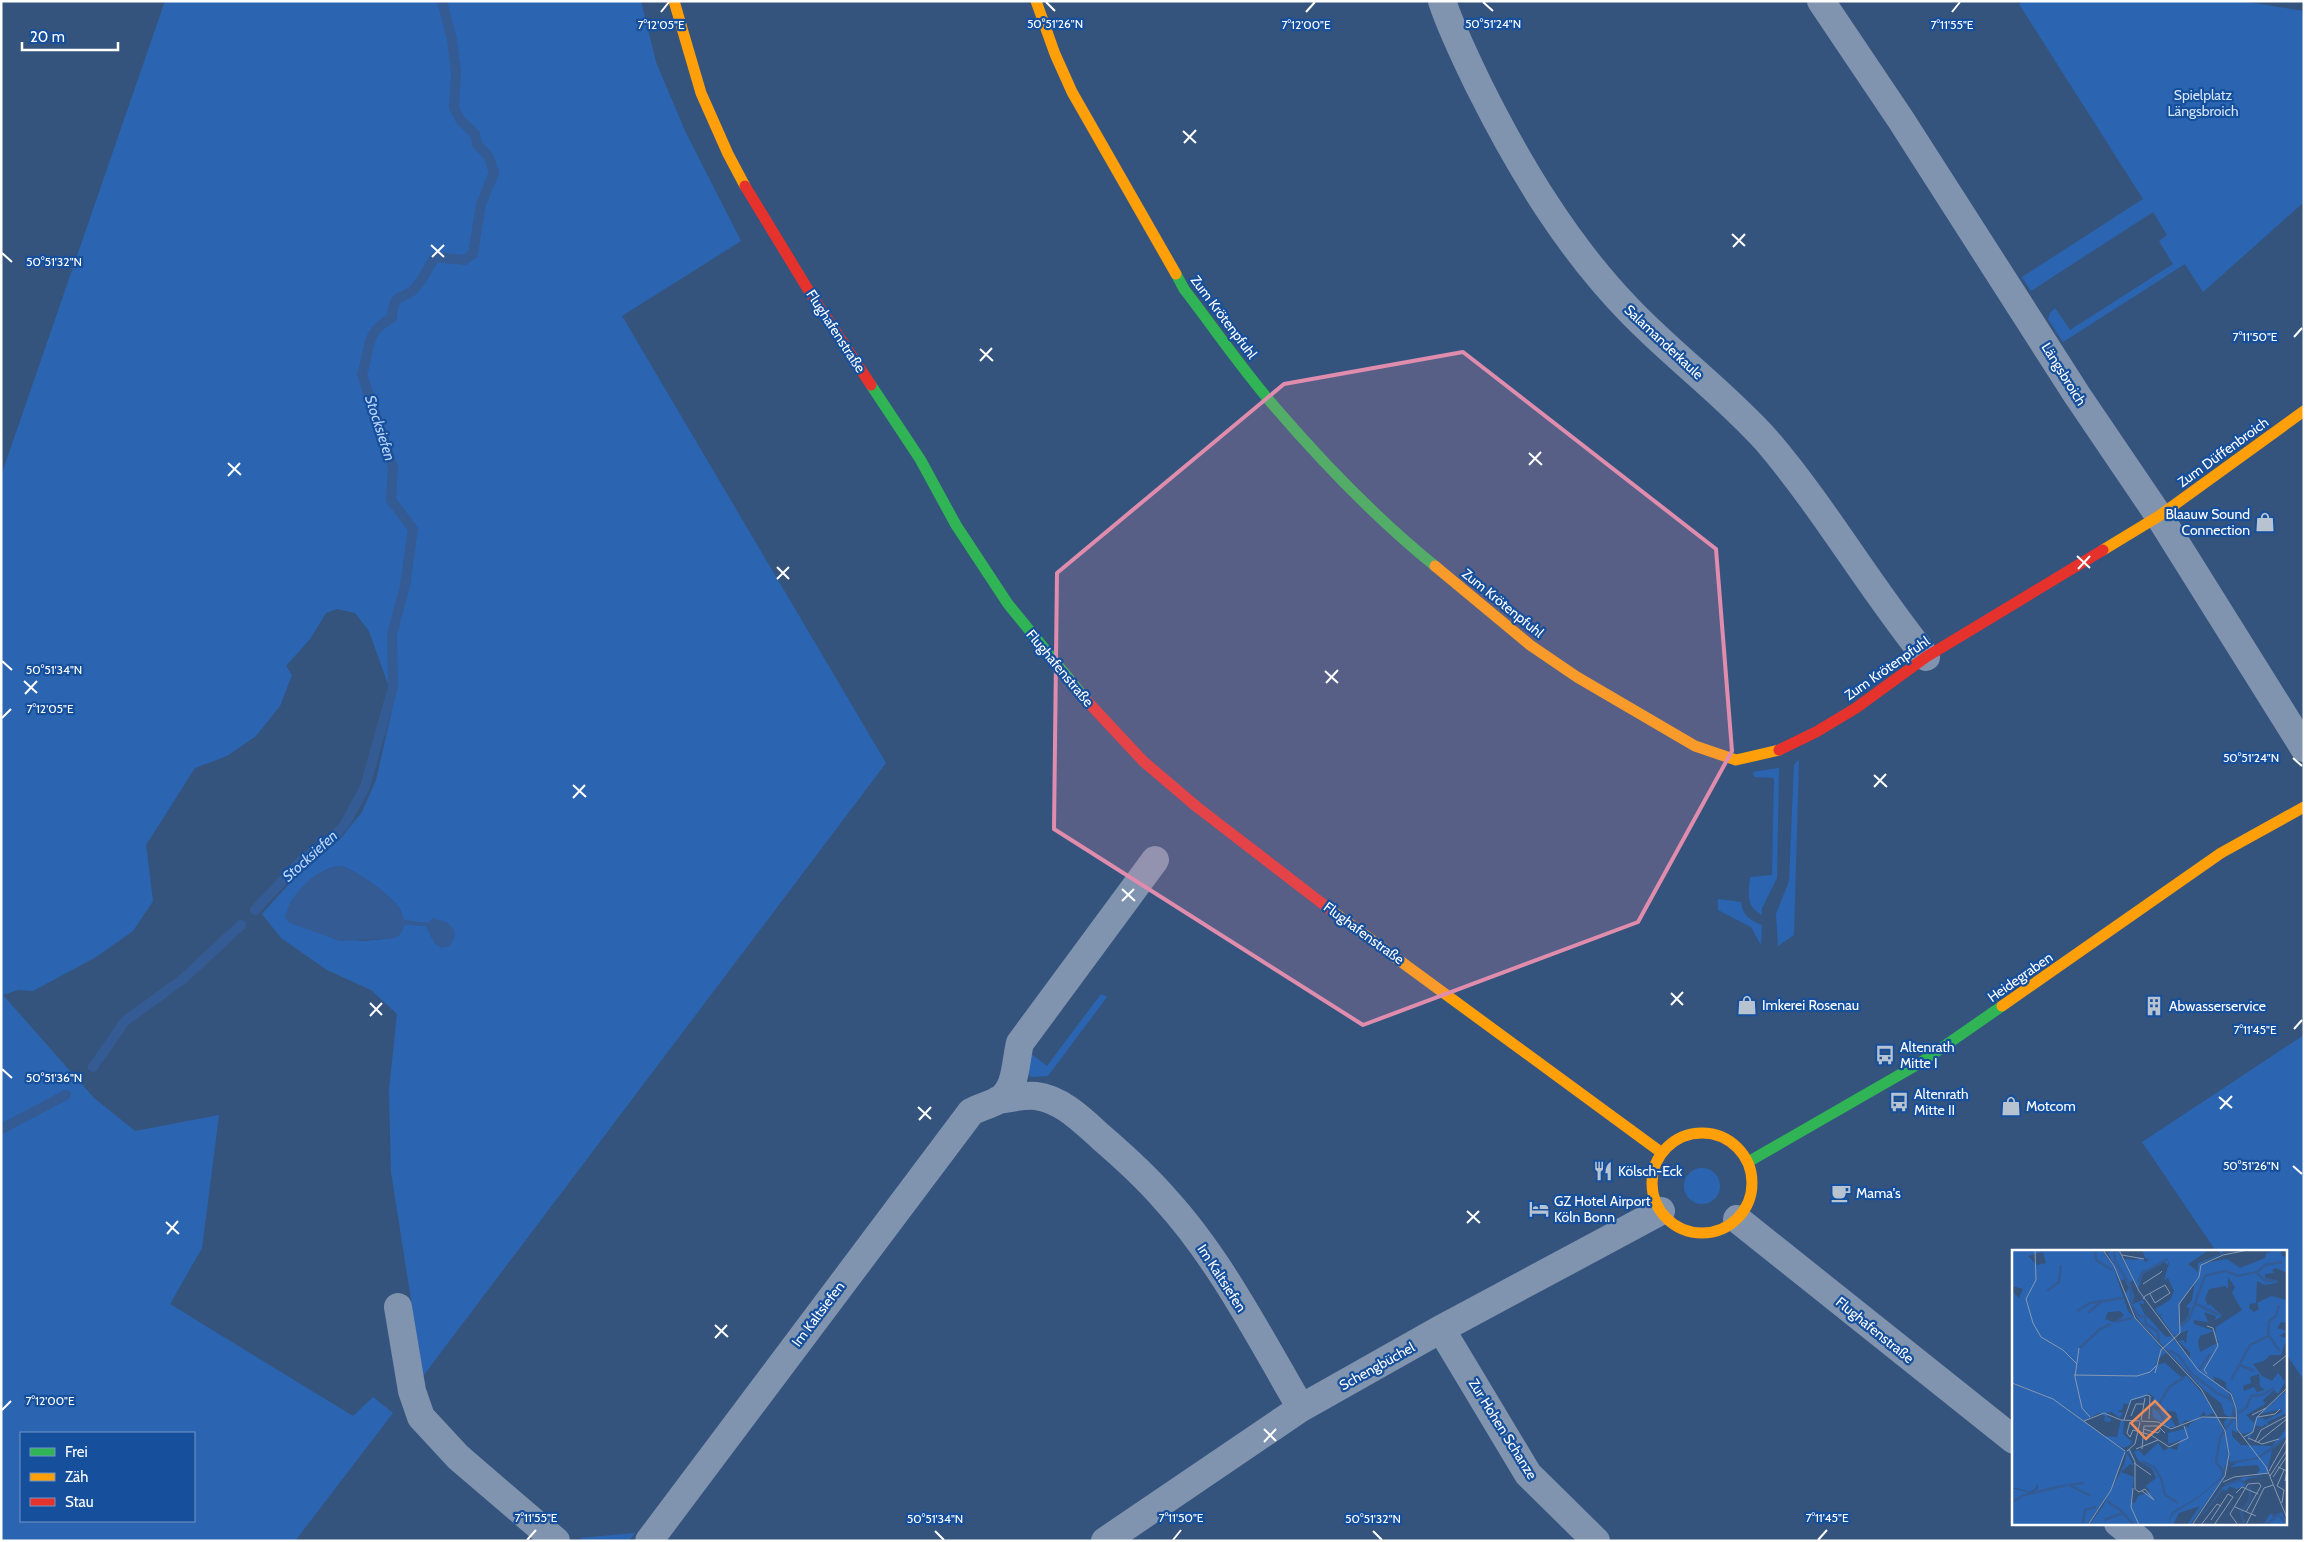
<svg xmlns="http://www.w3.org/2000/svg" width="2305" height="1542" font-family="Cabin,sans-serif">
	<rect width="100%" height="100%" fill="#35547d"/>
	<path fill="#2b65b2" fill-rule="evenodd" d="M 165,1 L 641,1 L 656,62 L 685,131 L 741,241 L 622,316 L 886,763 L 423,1376 L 391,1172 L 389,1090 L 397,1014 L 371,990 L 327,970 L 281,938 L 262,914 L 290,883 L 341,838 L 362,812 L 376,780 L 394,701 L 369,631 L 355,613 L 337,609 L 326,613 L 310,639 L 286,666 L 292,675 L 280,706 L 256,736 L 227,756 L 195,768 L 146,845 L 153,901 L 133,931 L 96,957 L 33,991 L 18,990 L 3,995 L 94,1098 L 135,1131 L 219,1115 L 202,1248 L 170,1304 L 353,1416 L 373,1397 L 393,1413 L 295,1541 L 1,1541 L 1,476 ZM 340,866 C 355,869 389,894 399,907 C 402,911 402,917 405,921 L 428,923 L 433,918 L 448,923 L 435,944 L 426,926 L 403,924 L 403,929 L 394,938 L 364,941 L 333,939 L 290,903 C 304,886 318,868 340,866 ZM 21,1433 L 194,1433 L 194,1521 L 21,1521 Z
		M 2023,1 L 2241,1 L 2304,11 L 2304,202 L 2203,292 L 2185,264 L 2063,342 L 2048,319 L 2050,313 L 2055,308 L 2070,330 L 2173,264 L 2159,241 L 2167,235 L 2153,212 L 2031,291 L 2022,277 L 2143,199 L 2019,4 Z
		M 1799,759 L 1794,935 L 1778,946 L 1776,914 L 1789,881 L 1794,765 Z
		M 1779,768 L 1777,878 L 1762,908 L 1762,915 C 1745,906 1749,894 1750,877 L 1772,875 L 1774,778 L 1754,777 L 1753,772 Z
		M 1718,899 L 1741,902 C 1742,915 1751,921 1762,925 L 1761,945 L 1751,927 L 1718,910 Z
		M 1101,994 L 1107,997 L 1048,1076 L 1031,1077 L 1024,1069 L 1029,1052 L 1047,1066 Z
		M 2304,1035 L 2304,1380 L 2286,1354 L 2286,1251 L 2216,1251 L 2142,1142 Z
		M1684 1186a18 18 0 1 1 36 0a18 18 0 1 1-36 0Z
		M 635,1533 L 629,1541 L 584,1541 L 580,1538 Z"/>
	<path fill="#345b93" d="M 340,866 C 355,869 389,894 399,907 C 402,911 402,917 405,920 L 428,923 L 433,918 L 448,923 L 454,930 L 455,936 L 450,946 L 442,948 L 435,944 L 426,926 L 405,924 L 400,935 L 394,938 L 340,941 L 290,923 L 285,918 C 289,894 317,868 340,866 Z"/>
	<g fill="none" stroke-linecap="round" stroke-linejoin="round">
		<path stroke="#345b93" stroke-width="10" d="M 255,910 L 304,858 L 331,840 L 345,824 L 365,787 L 393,687 L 392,634 L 405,586 L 413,529 L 391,500 L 393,467 L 362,374 C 371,349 364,332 392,318 C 394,288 403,303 416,287 C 424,278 429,266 435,257 L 464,260 L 473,254 L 481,204 L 494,173 L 489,157 L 477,144 L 475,134 L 461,121 L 454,108 L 456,72 L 452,40 L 442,1
			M 93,1067 L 125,1021 L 183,979 L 241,925
			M 1,1129 L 66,1095"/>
		<path stroke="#8094af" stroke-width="28" d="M 1442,1 C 1452,31 1466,59 1480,88 C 1520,168 1567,246 1629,310 C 1673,356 1725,394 1767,441 C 1825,509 1870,588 1926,657
			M 1821,1 L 1901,120 L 2077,395 L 2159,516 L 2304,748
			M 998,1100 C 1011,1098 1023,1095 1036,1096 C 1062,1099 1084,1122 1102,1138 C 1124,1157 1146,1177 1165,1199 C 1220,1259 1260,1338 1301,1408
			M 1737,1219 L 2014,1440
			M 398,1307 L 412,1391 L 421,1417 L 458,1457 L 556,1541
			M 1441,1329 L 1528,1474 L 1596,1541
			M 2118,1523 L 2140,1541
			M 649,1541 L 971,1112 C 980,1107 989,1105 997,1101 C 1017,1091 1015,1062 1020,1043 L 1155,860
			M 1105,1541 L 1301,1408 L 1441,1329 L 1661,1211"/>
		<path stroke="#30b455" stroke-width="11" d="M 1176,274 L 1184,289 C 1214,328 1242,369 1274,406 C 1323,463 1377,519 1435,566
			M 871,385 L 920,459 L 956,525 L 1008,604 L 1087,701
			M 1748,1162 L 1920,1063 L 2002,1006"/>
		<path stroke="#ff9f0a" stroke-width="11" d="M 674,1 L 701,93 L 728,154 L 745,186
			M 1036,1 L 1055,54 L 1072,92 L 1176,274
			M 2103,550 L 2159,516 L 2304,411
			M 1435,566 L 1530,645 L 1577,677 L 1695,746 L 1736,760 L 1779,750
			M 1332,911 L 1662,1153
			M 2002,1006 L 2221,853 L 2304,807
			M1652 1183a50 50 0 1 1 100 0a50 50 0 1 1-100 0Z"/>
		<path stroke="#e5322d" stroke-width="11" d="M 745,186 L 812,296 L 871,385
			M 1087,701 L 1143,761 L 1197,807 L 1332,911
			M 1779,750 L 1816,732 L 1856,708 L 1926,657 L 2103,550"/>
	</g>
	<path fill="#e08cad" fill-opacity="0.2" stroke="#e08cad" stroke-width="4" stroke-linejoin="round" d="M 1463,352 L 1716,549 L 1732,751 L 1638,922 L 1363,1025 L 1054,829 L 1057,573 L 1284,384 Z"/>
	<path fill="none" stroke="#fff" stroke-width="2" d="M 1046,2 L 1055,11M 1483,2 L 1493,11M 661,12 L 669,2M 1306,12 L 1315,2M 1952,12 L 1960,2M 1183,131 L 1196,143M 1184,143 L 1196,130M 1732,234 L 1745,246M 431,245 L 444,257M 1733,247 L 1745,234M 2,253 L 12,262M 432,257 L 444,245M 2294,337 L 2302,328M 980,349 L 993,361M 980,361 L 992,348M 1529,453 L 1542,465M 228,463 L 241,475M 1529,465 L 1541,452M 228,476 L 240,463M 2077,556 L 2090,568M 777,567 L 789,579M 2078,569 L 2090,556M 777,579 L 789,567M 2,661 L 12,670M 1325,671 L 1338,683M 24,681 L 37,693M 1326,683 L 1338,670M 25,694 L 37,681M 2,718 L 11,709M 2293,758 L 2302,766M 1874,775 L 1887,787M 573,785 L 586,797M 1874,787 L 1886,774M 573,798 L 585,785M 1122,889 L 1135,901M 1122,901 L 1134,889M 1671,993 L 1683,1005M 370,1003 L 382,1015M 1671,1005 L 1683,992M 370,1016 L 382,1003M 2294,1029 L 2302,1020M 2,1069 L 12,1078M 2219,1097 L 2232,1108M 918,1107 L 931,1119M 2220,1109 L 2232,1096M 919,1120 L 931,1107M 2293,1166 L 2302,1174M 1467,1211 L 1480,1223M 166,1222 L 179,1234M 1467,1223 L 1479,1211M 167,1234 L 178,1221M 715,1325 L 728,1337M 715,1338 L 727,1325M 2,1410 L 11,1401M 1264,1429 L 1276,1441M 1264,1442 L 1276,1429M 935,1531 L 944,1540M 1373,1531 L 1382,1540M 527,1540 L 536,1530M 1173,1540 L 1181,1530M 1818,1540 L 1827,1530"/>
	<defs>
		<symbol id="shop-bare" viewBox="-9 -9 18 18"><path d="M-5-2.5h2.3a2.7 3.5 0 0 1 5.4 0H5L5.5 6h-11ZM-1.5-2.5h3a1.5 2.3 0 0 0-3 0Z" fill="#b8c3d2" stroke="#164f9c" stroke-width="2.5" paint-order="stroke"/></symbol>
		<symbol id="building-bare" viewBox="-9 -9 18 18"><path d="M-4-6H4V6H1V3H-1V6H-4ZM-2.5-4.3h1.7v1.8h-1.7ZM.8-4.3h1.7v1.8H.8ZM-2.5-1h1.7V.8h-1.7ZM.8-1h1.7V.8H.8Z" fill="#b8c3d2" stroke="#164f9c" stroke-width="2.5" paint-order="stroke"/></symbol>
		<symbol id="bus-bare" viewBox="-9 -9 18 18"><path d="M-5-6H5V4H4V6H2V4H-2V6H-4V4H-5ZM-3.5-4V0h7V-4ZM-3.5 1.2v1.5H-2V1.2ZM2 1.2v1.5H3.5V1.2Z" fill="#b8c3d2" stroke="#164f9c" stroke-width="2.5" paint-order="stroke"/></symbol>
		<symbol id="restaurant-bare" viewBox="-9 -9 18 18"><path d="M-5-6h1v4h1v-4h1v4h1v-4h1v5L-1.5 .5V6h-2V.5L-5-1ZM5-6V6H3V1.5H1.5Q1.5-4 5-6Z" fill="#b8c3d2" stroke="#164f9c" stroke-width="2.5" paint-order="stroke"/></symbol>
		<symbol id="cafe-bare" viewBox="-9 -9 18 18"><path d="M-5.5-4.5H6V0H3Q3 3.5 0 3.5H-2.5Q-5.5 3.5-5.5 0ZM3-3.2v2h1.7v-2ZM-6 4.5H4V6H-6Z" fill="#b8c3d2" stroke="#164f9c" stroke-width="2.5" paint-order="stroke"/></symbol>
		<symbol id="hotel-bare" viewBox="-9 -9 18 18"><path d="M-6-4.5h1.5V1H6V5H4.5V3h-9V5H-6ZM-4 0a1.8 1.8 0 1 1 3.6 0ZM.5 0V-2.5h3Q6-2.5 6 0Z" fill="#b8c3d2" stroke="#164f9c" stroke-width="2.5" paint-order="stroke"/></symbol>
	</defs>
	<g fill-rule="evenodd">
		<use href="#shop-bare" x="2251" y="508" width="28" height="28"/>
		<use href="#shop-bare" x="1733" y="991" width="28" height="28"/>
		<use href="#building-bare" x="2140" y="992" width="28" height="28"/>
		<use href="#bus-bare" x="1871" y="1041" width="28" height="28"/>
		<use href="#bus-bare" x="1885" y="1088" width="28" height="28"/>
		<use href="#shop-bare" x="1997" y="1092" width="28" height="28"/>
		<use href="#restaurant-bare" x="1589" y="1157" width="28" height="28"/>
		<use href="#cafe-bare" x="1827" y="1179" width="28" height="28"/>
		<use href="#hotel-bare" x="1525" y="1195" width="28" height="28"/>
	</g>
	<g text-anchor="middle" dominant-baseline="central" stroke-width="4.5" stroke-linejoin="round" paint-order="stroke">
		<g font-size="14" fill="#d5e6fd" stroke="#164f9c">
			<text x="2203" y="95">Spielplatz<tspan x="2203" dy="16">Längsbroich</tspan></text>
		</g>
		<g font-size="14" fill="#fff" stroke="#164f9c">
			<text transform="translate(1224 317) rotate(53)">Zum Krötenpfuhl</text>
			<text transform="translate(836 331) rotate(57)">Flughafenstraße</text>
			<text transform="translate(1664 342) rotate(43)">Salamanderkaule</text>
			<text transform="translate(2064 374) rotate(58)">Längsbroich</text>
			<text transform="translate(2223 452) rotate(-36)">Zum Düffenbroich</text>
			<text transform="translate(1503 603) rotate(39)">Zum Krötenpfuhl</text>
			<text transform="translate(1060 668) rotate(50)">Flughafenstraße</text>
			<text transform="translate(1887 668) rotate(-35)">Zum Krötenpfuhl</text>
			<text transform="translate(1364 933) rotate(36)">Flughafenstraße</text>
			<text transform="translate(2020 977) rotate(-35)">Heidegraben</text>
			<text transform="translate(1222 1278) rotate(57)">Im Kaltsiefen</text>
			<text transform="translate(818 1314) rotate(-53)">Im Kaltsiefen</text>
			<text transform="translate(1875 1330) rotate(39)">Flughafenstraße</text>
			<text transform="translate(1377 1366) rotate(-29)">Schengbüchel</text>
			<text transform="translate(1503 1429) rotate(58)">Zur Hohen Schanze</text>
		</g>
		<g font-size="14" fill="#fff" stroke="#164f9c" text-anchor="start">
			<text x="2250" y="514" text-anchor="end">Blaauw Sound<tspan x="2250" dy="16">Connection</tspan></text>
			<text x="1762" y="1005">Imkerei Rosenau</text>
			<text x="2169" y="1006">Abwasserservice</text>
			<text x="1900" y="1047">Altenrath<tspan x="1900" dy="16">Mitte I</tspan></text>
			<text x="1914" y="1094">Altenrath<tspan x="1914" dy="16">Mitte II</tspan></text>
			<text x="2026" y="1106">Motcom</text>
			<text x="1618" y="1171">Kölsch-Eck</text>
			<text x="1856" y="1193">Mama's</text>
			<text x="1554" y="1201">GZ Hotel Airport<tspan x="1554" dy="16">Köln Bonn</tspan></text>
		</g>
		<g font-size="15" font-style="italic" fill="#b9d5f9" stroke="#164f9c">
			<text transform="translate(380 428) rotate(72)">Stocksiefen</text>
			<text transform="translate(310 856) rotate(-42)">Stocksiefen</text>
		</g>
	</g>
	<g transform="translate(2012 1250)">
		<rect width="275" height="275" fill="#35547d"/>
		<path d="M 0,0 L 90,0 L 101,16 L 116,61 L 154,103 L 146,108 L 144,115 L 153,113 L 169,127 L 175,126 L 194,148 L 204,165 L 201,163 L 194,166 L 192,161 L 187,168 L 205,166 L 215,190 L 216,211 L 211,229 L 178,275 L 175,275 L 188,256 L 167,263 L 161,275 L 77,275 L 91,256 L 98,241 L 75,275 L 0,275 L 0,238 L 19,243 L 26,238 L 25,233 L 24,238 L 18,242 L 0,237 L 0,134 L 36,146 L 0,133 L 0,41 L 7,48 L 11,39 L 0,36 ZM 31,2 L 34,13 L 25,15 L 16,6 ZM 108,61 L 112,65 L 108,69 L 101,72 L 93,69 L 96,62 ZM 136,143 L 142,147 L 140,156 L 148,157 L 148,164 L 140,157 L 141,167 L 156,177 L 164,177 L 153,160 L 164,162 L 168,176 L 172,171 L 184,170 L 177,175 L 177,178 L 174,176 L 172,179 L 156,183 L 156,194 L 168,190 L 165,200 L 156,198 L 152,201 L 146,193 L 132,206 L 127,200 L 122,202 L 126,210 L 140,219 L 144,228 L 134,236 L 138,242 L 126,246 L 123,253 L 119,252 L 122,227 L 109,222 L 118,214 L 122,216 L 115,203 L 112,215 L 100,238 L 113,202 L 116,202 L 123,212 L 117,200 L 113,201 L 100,191 L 111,198 L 118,195 L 120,192 L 111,184 L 112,171 L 109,170 L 105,187 L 92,186 L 45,151 L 71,171 L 87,163 L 93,166 L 92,171 L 98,172 L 99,168 L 94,167 L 97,165 L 93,163 L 100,162 L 108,168 L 111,163 L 105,161 L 110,160 L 112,153 L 118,155 L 119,150 L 132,148 ZM 101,0 L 102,3 L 106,0 L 121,30 L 118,33 L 122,46 L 121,54 L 131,50 L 132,54 L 127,53 L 132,63 L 154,87 L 159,86 L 189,122 L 178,109 L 178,102 L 166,91 L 171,90 L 174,94 L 176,80 L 162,86 L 148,66 L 151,64 L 147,65 L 143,59 L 158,50 L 162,41 L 156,28 L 152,30 L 158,10 L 155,15 L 153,12 L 131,24 L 126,39 L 112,9 L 125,10 L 126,7 L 134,12 L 137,9 L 133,8 L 130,0 L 197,0 L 176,14 L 186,22 L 186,13 L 209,4 L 206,0 L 211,0 L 210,4 L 188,14 L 215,9 L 228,18 L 253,8 L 254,3 L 268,0 L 270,6 L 275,7 L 275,23 L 264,18 L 260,20 L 262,23 L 253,24 L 253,28 L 266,31 L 264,33 L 253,35 L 245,31 L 244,53 L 238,54 L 237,58 L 242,62 L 247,59 L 245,53 L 259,46 L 275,50 L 275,73 L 269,72 L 265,78 L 275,81 L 267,86 L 275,88 L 269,105 L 258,105 L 252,111 L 241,114 L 250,126 L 260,131 L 266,123 L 273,132 L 266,144 L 262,140 L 251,150 L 253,154 L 234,165 L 242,173 L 245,166 L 254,170 L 270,162 L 269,159 L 248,164 L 275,140 L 275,163 L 255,172 L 257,177 L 253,174 L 250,177 L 243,175 L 237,191 L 235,185 L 240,182 L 230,184 L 226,179 L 225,158 L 219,143 L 214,137 L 214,132 L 201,126 L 203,131 L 190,123 L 215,140 L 223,157 L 223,166 L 222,156 L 220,167 L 213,165 L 209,153 L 192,140 L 126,69 L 113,44 L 117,38 L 112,29 L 109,31 L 96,3 ZM 216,27 L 223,37 L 220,43 L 230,60 L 204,77 L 203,87 L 207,92 L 188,102 L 186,92 L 188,86 L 202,81 L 182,74 L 182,70 L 196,72 L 192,62 L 204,66 L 203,70 L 210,66 L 198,54 L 196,56 L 193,49 L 197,39 L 213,36 L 216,39 ZM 183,31 L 180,50 L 174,57 L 178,58 L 176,67 L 167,76 L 167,55 ZM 247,124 L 248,136 L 253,140 L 245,142 L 242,137 L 232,141 L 231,136 L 239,133 L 238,127 ZM 216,168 L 223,169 L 226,183 L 220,180 L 220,186 L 229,195 L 260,196 L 275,178 L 275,186 L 244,208 L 218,212 L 212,172 ZM 260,200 L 255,223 L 244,226 L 248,219 L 245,215 L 218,217 L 226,212 L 245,209 ZM 232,227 L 251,227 L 238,228 L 232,231 L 233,236 L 224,239 L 218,236 L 214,241 L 211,239 L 183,275 L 211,237 ZM 270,262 L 275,275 L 247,275 L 253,272 L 258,264 L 261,264 L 260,267 Z" fill="#2b65b2" fill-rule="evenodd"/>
		<path d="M 275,186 L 264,197 L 245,209 L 218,214 L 209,229 L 185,249 L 162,263 L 155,275 L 160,262 L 187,246 L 208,228 L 213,215 L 226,210 L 244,208 Z" fill="#345b93"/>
		<path fill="none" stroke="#345b93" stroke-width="2.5" d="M 83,0 L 84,10 L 100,20M 102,0 L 103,11 L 118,35 L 120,56 L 128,67 L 133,66 L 134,74 L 146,82 L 147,91M 245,22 L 253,15 L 270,12M 204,23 L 214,21 L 226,26 L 244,22 L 252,30 L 263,31M 126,32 L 130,23 L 156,9M 35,41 L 47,32 L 49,15M 182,53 L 207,65M 65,61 L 78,53 L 111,48M 76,63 L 89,52M 103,72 L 120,68M 169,76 L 177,69 L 193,26 L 204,23M 257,86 L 268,101M 68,98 L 88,79 L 99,74M 157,100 L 167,106 L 180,124 L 205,143 L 220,150M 228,113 L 238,95 L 256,86 L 257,71 L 264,66 L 267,55M 228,115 L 242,121M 187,120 L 198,104M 219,130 L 228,114M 146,156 L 157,137 L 173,127M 146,160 L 155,173M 227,163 L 235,157 L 239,146 L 250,145 L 262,138M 130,211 L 142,217 L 149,228 L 153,245 L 166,253M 211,221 L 204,212 L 205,204 L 209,185 L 220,171 L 222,159M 57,235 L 79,246M 57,235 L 72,233M 213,235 L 227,230 L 234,234M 95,251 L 111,262M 0,252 L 12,245 L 55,235M 92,270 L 111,263 L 122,275M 71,273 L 73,260 L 84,257M 232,273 L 229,263 L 238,249 L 238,236M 248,275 L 257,273 L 266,264 L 275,275"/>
		<path fill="none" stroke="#8698b1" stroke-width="1" d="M 23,0 L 24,30 L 14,49 L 21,73 L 29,87 L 51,100 L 65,114M 91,0 L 102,16 L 123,68 L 189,139 L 213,181 L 217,204 L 213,226 L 180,275M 107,0 L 127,41 L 186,120 L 219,144 L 224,158 L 225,179 L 254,217 L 275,268M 110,5 L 132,9M 131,34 L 140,28 L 148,23 L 150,21 L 148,23M 131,49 L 133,46 L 153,35 L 158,43 L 143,53 L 138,44M 195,76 L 201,78 L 206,96 L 192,120 L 195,124M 168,83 L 167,54 L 187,27 L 189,15 L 211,5 L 236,0M 67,98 L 63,127 L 70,158 L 78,167M 261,116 L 275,105M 143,123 L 149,100 L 168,83M 62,125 L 125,126 L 138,122 L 144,116M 0,133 L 41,149 L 113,201M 135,145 L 138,146 L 137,169M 240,165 L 254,158M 119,166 L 124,154 L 132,154M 246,167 L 263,164 L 268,159M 112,170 L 119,150 L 135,145M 129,170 L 133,148M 72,171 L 92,163 L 109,170 L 128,171M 129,171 L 146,172 L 159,179 L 190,167 L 224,168M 118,172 L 115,183 L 118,187M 131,179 L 146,183 L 148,180M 118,187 L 121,180 L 139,185 L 157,197 L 176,188 L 172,176M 232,187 L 241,182 L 245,167 L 275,138M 236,188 L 250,194 L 267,189M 243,192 L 249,180 L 275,166M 246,192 L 275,169M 117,199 L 123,212 L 123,239 L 127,242 L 133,239 L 142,250 L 130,241M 124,199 L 146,190M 130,199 L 132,176 L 146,176 L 153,183M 115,201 L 123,194 L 128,172M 122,213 L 139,225M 266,217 L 275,221 L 273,231 L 275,228M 257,221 L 275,189M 258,226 L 275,200M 261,227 L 275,206M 211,232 L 222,227 L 257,223M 121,238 L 119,257 L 127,275M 224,243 L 230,237 L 246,244M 270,253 L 272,240 L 265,236 L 272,220M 223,257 L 244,266M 199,270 L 216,244 L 221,247 L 202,275M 76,275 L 99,240 L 113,202M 189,275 L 205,254 L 209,256M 226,275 L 218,264 L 236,234 L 247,233 L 249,236 L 234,262M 234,275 L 252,238 L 261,235"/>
		<path fill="#ef8b55" fill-opacity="0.15" stroke="#ef8b55" stroke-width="2.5" d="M 143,151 L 158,167 L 134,189 L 119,173 Z"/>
		<rect width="275" height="275" fill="none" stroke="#fff" stroke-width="2.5"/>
	</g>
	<g font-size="12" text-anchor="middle" fill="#fff" stroke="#164f9c" stroke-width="4.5" stroke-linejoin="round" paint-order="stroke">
		<text x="1055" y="28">50°51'26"N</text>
		<text x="1493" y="28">50°51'24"N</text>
		<text x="1306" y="29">7°12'00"E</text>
		<text x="661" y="29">7°12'05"E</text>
		<text x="1952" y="29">7°11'55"E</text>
		<text x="54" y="266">50°51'32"N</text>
		<text x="2255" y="341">7°11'50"E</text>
		<text x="54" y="674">50°51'34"N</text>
		<text x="50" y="713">7°12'05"E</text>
		<text x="2251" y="762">50°51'24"N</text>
		<text x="2255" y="1034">7°11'45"E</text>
		<text x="54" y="1082">50°51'36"N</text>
		<text x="2251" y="1170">50°51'26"N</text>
		<text x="50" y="1405">7°12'00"E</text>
		<text x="536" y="1522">7°11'55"E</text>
		<text x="1181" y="1522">7°11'50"E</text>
		<text x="1827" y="1522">7°11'45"E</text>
		<text x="935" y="1523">50°51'34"N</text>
		<text x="1373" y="1523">50°51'32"N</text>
	</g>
	<rect width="2305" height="1542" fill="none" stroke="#ffffff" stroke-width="5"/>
	<rect x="20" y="1432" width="175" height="90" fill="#164f9c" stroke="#7395c4"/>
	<rect x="30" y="1448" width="25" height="8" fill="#30b455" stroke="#7395c4"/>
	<text x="65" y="1457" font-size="15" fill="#ffffff">Frei</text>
	<rect x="30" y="1473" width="25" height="8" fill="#ff9f0a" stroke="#7395c4"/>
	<text x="65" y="1482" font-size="15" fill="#ffffff">Zäh</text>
	<rect x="30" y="1498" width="25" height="8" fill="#e5322d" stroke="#7395c4"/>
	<text x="65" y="1507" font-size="15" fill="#ffffff">Stau</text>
	<path d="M22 42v8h96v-8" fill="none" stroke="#ffffff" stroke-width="2.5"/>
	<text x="30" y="42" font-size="15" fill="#ffffff" stroke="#164f9c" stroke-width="4" paint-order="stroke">20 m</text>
</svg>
